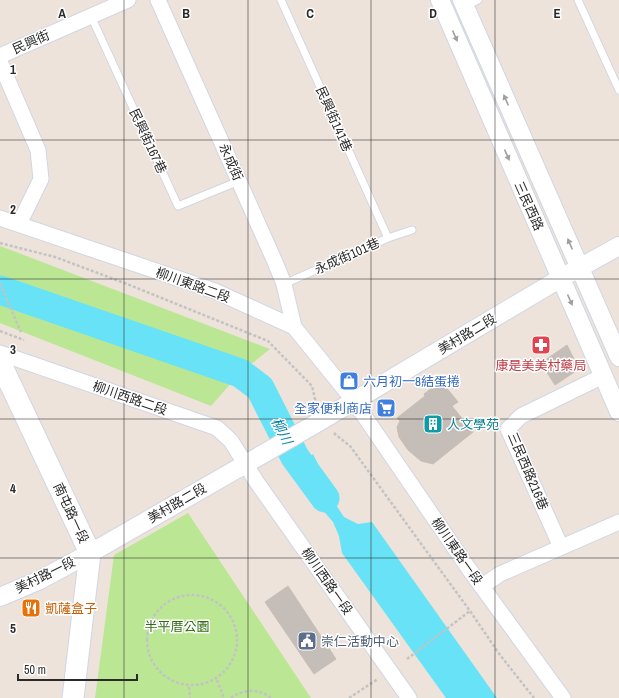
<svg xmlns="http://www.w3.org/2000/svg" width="619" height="698" font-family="'Archivo Narrow','Noto Sans TC',sans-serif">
	<rect width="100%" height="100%" fill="#ede3db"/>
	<path fill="#bbe794" d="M 0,246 L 16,252 L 270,349 L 240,373 L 211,406 L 0,323 Z
		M 188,513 L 311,698 L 95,698 L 114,555 Z"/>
	<path fill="#67e2f6" d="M 313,454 L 328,484 L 334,502 L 344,517 L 358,524 L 372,522 L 497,698 L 446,698 L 342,553 L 339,536 L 333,522 L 321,508 L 296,470 Z"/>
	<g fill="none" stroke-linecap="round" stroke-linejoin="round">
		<path stroke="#67e2f6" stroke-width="29" d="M 0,290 L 240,373 L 260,388 L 295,457 L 325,498"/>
	</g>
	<path fill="#c5bdb8" stroke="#c8bfb4" d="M 567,345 L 579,369 L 555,385 L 541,363 Z
		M 441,381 L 458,402 L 452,406 L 473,432 L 433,464 L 421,461 L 408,450 L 399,437 L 397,427 L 400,421 L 397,418 L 425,396 L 424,394 Z
		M 288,586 L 336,659 L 314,674 L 265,602 Z"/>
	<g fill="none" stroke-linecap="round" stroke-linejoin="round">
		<defs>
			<path id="service" d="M 281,0 L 388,238
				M 578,0 L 619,90
				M 465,6 L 478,0
				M 91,16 L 178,206 L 239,181
				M 284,284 L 388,238 L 412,230"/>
			<path id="minor" d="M 158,0 L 275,262 L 284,284 L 294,327
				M 0,56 L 128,0
				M 0,62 L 38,150 L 41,179 L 19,224
				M 0,218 L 215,291 L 294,327 L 354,401 L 469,569 L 563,698
				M 0,353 L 217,428 L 231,441 L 256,481 L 409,698
				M 561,547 L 508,429 L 521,416 L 603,376
				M 482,586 L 500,574 L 619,522"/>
			<path id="tertiary" d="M 440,0 L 619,412
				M 462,0 L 619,357
				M 0,597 L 40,580 L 101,547 L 317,423 L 561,278 L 619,246"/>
			<path id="secondary" d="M 0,362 L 90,553 L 73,698"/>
		</defs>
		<use href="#service" stroke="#d0d6e4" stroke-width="9"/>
		<use href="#minor" stroke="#d0d6e4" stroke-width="17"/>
		<use href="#tertiary" stroke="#d0d6e4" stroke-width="20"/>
		<use href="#secondary" stroke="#d0d6e4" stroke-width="23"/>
		<path stroke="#c3c3c3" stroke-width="2.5" stroke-dasharray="3 2" stroke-linecap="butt" d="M 0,243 L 55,257 L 127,284 L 268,341 L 312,386 L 315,399 L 317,404
			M 0,284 L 21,332
			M 0,331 L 24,340
			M 334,433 L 336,435 L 350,446 L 470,611 L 500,655 L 534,698
			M147 640a45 45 0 1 1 90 0a45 45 0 1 1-90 0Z
			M 407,659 L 470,611
			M 217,680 L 224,698
			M 189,687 L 190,698
			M 231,698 C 243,689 259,688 271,698
			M 349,698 L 378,679"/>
		<use href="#service" stroke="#fff" stroke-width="7"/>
		<use href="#minor" stroke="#fff" stroke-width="15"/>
		<use href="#tertiary" stroke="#fff" stroke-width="18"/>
		<use href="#secondary" stroke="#fff" stroke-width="21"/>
	</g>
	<defs><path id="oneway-solid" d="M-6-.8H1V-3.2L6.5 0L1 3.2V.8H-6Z"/></defs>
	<g fill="#9f9f9f">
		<use href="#oneway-solid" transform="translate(455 36) rotate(66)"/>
		<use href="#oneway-solid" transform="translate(506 100) rotate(-114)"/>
		<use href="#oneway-solid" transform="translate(507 155) rotate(66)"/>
		<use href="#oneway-solid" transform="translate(570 244) rotate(-114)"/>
		<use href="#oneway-solid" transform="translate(570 300) rotate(66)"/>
	</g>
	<path fill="none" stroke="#2a2a2a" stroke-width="1" stroke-opacity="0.55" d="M 124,0 L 124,698M 248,0 L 248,698M 371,0 L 371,698M 495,0 L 495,698M 0,140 L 619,140M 0,279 L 619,279M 0,419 L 619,419M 0,558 L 619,558"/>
	<defs>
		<symbol id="pharmacy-square" viewBox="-11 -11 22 22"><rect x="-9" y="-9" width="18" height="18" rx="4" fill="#e0444e" stroke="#fff"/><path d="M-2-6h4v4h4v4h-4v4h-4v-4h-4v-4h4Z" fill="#fff"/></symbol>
		<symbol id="shop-square" viewBox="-11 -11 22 22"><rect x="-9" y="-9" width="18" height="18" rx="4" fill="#3f7fe0" stroke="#fff"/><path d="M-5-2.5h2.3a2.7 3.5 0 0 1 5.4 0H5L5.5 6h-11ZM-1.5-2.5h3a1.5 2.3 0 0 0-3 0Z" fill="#fff"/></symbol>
		<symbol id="supermarket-square" viewBox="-11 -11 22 22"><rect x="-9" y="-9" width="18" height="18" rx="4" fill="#3f7fe0" stroke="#fff"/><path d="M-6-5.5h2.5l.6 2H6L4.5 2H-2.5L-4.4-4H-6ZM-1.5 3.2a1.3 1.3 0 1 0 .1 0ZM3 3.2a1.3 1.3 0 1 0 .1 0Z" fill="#fff"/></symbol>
		<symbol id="building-square" viewBox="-11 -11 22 22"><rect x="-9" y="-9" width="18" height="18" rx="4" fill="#0f9aa8" stroke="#fff"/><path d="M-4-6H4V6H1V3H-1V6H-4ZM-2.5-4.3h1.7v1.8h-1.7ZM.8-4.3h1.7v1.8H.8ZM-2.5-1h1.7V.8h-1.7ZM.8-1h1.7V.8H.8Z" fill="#fff"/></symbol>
		<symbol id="restaurant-square" viewBox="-11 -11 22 22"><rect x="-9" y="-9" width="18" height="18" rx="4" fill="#e8710a" stroke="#fff"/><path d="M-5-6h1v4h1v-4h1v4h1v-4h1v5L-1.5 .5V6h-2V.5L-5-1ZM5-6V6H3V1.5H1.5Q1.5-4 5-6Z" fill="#fff"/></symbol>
		<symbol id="civic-square" viewBox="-11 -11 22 22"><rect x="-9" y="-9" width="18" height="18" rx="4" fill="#5c6f8a" stroke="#fff"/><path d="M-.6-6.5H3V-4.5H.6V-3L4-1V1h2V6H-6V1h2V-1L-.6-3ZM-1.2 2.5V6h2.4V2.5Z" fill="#fff"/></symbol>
	</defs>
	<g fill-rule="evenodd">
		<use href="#pharmacy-square" x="530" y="334" width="22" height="22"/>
		<use href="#shop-square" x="338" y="370" width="22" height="22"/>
		<use href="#supermarket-square" x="375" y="397" width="22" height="22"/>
		<use href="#building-square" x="422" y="413" width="22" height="22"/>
		<use href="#restaurant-square" x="20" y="597" width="22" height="22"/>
		<use href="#civic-square" x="296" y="630" width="22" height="22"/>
	</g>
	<g text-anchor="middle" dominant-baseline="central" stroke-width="3" stroke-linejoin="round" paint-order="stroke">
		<g font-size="13" fill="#2a2a2a" stroke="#fff">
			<text transform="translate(31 42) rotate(-24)">民興街</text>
			<text transform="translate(334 119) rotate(66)">民興街141巷</text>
			<text transform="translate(148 141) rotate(65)">民興街167巷</text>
			<text transform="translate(231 162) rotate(66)">永成街</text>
			<text transform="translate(529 206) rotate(66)">三民西路</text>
			<text transform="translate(347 256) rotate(-24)">永成街101巷</text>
			<text transform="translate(193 285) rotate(20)">柳川東路二段</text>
			<text transform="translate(467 334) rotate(-31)">美村路二段</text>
			<text transform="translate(130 398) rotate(19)">柳川西路二段</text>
			<text transform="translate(528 471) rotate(67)">三民西路216巷</text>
			<text transform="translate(177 503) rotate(-30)">美村路二段</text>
			<text transform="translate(71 513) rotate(65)">南屯路一段</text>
			<text transform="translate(457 551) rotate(55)">柳川東路一段</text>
			<text transform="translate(45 575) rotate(-26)">美村路一段</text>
			<text transform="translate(327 581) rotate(55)">柳川西路一段</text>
		</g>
		<g font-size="13" fill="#be3a42" stroke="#fff">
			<text x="541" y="365">康是美美村藥局</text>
		</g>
		<g font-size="13" fill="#366cbe" stroke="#fff" text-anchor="start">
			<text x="363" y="381">六月初一8結蛋捲</text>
			<text x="372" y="408" text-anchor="end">全家便利商店</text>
		</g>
		<g font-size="13" fill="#0d838f" stroke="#fff" text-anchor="start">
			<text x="447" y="424">人文學苑</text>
		</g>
		<g font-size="13" fill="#c56008" stroke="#fff" text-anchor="start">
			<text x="45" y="608">凱薩盒子</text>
		</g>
		<g font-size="13" fill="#326c15" stroke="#fff">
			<text x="177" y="626">半平厝公園</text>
		</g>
		<g font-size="13" fill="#4e5e75" stroke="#fff" text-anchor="start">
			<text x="321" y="641">崇仁活動中心</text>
		</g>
		<g font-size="14" font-style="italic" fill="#0580a3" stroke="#fff">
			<text transform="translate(282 431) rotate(63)">柳川</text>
		</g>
	</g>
	<g font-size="13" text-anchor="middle" font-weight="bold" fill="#2a2a2a" stroke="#fff" stroke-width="3" stroke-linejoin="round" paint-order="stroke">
		<text x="62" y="18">A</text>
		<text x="186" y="18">B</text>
		<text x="310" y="18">C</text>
		<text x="433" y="18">D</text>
		<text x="557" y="18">E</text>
		<text x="13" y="74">1</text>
		<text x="13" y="214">2</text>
		<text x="13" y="354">3</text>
		<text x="13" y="493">4</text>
		<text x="13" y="633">5</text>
	</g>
	<path d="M18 674v6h119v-6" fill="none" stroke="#2a2a2a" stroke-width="2"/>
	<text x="24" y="674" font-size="12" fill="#2a2a2a" stroke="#ffffff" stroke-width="3" paint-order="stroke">50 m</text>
</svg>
